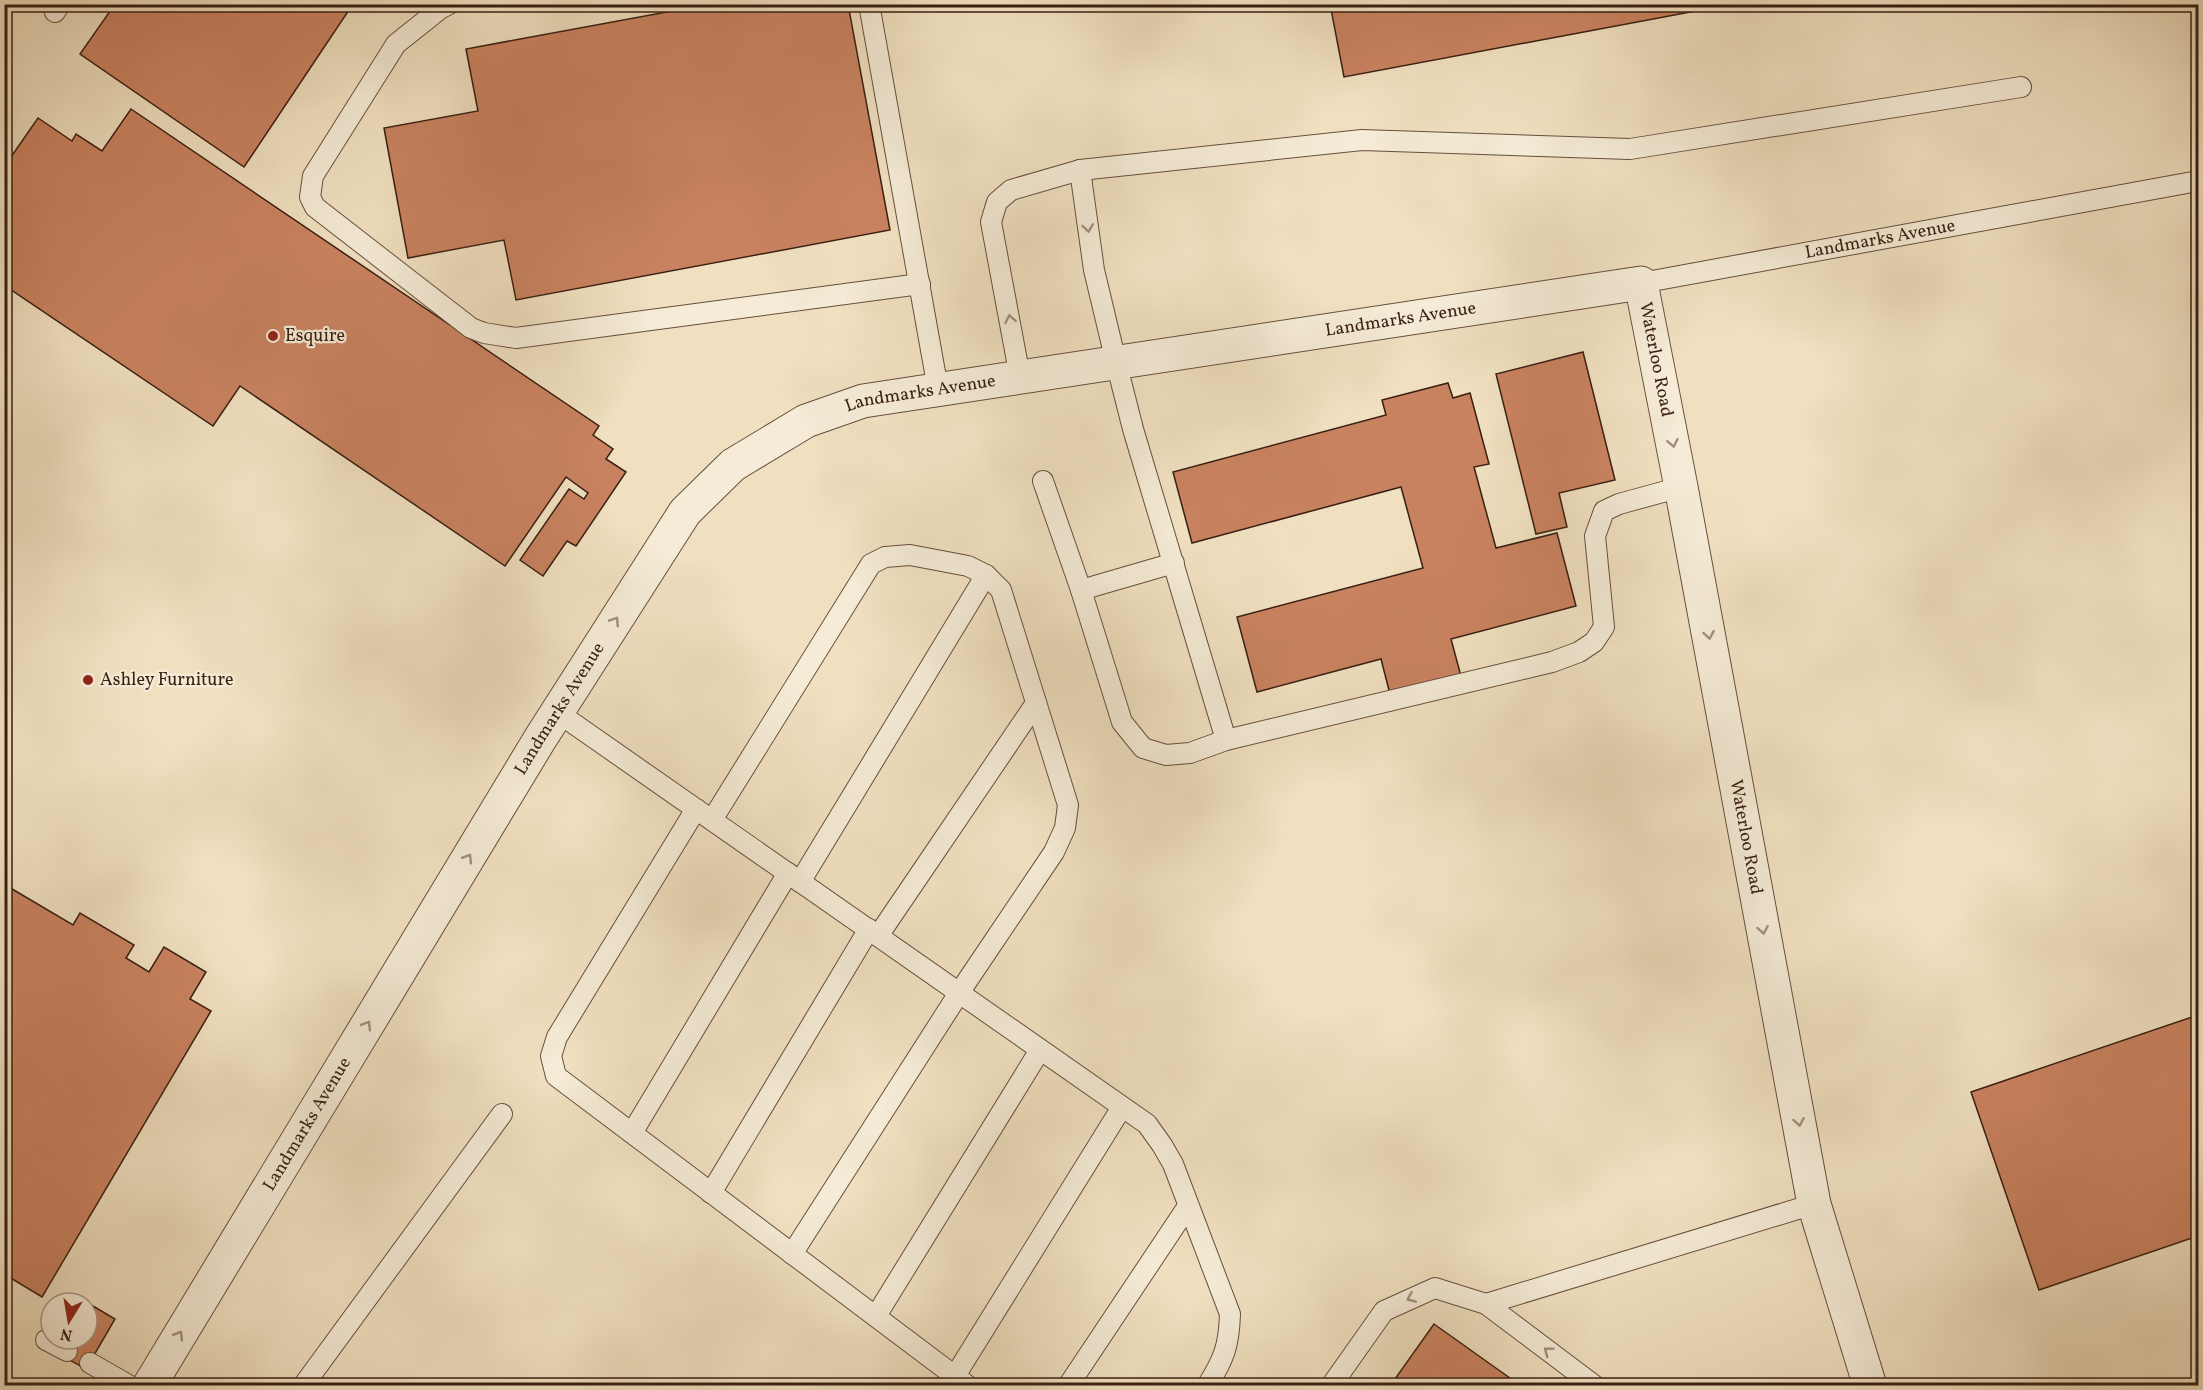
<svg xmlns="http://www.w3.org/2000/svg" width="2203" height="1390" font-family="Vollkorn,serif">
	<rect width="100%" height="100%" fill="#f0e0c0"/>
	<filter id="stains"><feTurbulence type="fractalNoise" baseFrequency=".00333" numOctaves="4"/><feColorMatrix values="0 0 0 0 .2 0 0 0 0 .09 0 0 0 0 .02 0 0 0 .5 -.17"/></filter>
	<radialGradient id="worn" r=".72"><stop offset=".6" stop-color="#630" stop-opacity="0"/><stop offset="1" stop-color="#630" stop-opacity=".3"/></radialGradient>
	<path fill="#c98260" stroke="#381f12" stroke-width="1.5" d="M 115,4 L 353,4 L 244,167 L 80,54 Z
		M 710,4 L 848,4 L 890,230 L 516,300 L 504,240 L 408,258 L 384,128 L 478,111 L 466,49 Z
		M 1330,4 L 1733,4 L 1344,77 Z
		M 131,109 L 599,426 L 593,435 L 613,449 L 606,459 L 626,472 L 576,546 L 567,541 L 543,576 L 520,560 L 569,489 L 584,499 L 588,493 L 566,477 L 505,566 L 240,386 L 213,426 L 4,285 L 4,167 L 38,118 L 72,141 L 76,134 L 102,151 Z
		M 1583,352 L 1615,480 L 1559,493 L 1567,527 L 1536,534 L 1496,374 Z
		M 1448,383 L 1453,398 L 1470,393 L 1489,464 L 1474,467 L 1496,548 L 1557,533 L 1576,606 L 1451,639 L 1462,680 L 1391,698 L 1381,659 L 1257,692 L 1237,617 L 1423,568 L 1401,487 L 1192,543 L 1173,472 L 1386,415 L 1382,400 Z
		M 7,886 L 73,925 L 80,913 L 134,945 L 126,958 L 149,972 L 164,947 L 206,972 L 190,999 L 211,1011 L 42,1297 L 4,1274 L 4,891 Z
		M 2198,1015 L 2198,1236 L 2039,1290 L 1971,1092 Z
		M 93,1306 L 115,1319 L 86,1369 L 64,1357 L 74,1339 L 87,1339 L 87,1317 Z
		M 1434,1324 L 1521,1386 L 1390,1386 Z"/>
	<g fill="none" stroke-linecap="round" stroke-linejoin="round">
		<defs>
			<g id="service">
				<path d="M 449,4 L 440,9 L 396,44 L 313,176 L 310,197 L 315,207 L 471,328 L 484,333 L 516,338 L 920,284"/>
				<path d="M 869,4 L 938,389"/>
				<path d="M 55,12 L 60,4"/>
				<path d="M 1080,170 L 1094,270 L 1116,362 L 1133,429 L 1226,740"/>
				<path id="s1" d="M 1641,283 L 2198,181"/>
				<path d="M 1020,377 L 991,222 L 997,202 L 1011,190 L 1080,170 L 1362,140 L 1630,149 L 2021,87"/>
				<path d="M 1043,481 L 1081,590 L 1122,722 L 1143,748 L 1166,755 L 1190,753 L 1226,740 L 1552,662 L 1579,652 L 1594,642 L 1604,627 L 1595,536 L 1604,511 L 1619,504 L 1681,487"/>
				<path d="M 1081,590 L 1174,563"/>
				<path d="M 557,712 L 1147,1124 L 1162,1145 L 1173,1164 L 1230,1314 C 1229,1346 1224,1359 1207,1386"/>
				<path d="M 696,809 L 557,1037 L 551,1056 L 556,1076 L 968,1386"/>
				<path d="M 712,820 L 871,564 L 885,557 L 910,555 L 968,566 L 986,575 L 1001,590 L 1068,805 L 1065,828 L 1054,852 L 959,993 L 792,1254"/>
				<path d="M 800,882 L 986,575"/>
				<path d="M 878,936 L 1036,703"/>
				<path d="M 632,1133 L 788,873"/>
				<path d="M 711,1193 L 869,929"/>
				<path d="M 1486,1304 L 1814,1204"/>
				<path d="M 876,1316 L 1040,1050"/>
				<path d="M 46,1340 L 67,1351"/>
				<path d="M 90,1363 L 130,1386"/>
				<path d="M 955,1376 L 1122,1107"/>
				<path d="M 303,1386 L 502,1114"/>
				<path d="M 1068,1386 L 1188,1206"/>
				<path d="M 1331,1386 L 1384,1311 L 1435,1288 L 1486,1304 L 1595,1386"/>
			</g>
			<g id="minor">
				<path id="s2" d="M 149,1386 L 540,739 L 685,512 L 733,465 L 806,421 L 863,401 L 1641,283 L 1681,487 L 1814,1204 L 1870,1386"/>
			</g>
		</defs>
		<use href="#service" stroke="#664f3e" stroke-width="22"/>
		<use href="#minor" stroke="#664f3e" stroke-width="35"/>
		<use href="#service" stroke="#f5ebd6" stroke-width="20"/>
		<use href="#minor" stroke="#f5ebd6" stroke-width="33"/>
	</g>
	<defs><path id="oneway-chevron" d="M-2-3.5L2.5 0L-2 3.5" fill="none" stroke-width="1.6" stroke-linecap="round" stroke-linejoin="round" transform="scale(1.5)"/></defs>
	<g stroke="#a08f7e">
		<use href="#oneway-chevron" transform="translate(1088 228) rotate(82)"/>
		<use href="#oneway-chevron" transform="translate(1010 319) rotate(-101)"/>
		<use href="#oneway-chevron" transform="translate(1673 443) rotate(79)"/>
		<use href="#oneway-chevron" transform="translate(615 621) rotate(-57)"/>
		<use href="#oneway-chevron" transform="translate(1709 635) rotate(80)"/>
		<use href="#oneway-chevron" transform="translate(468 858) rotate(-59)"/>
		<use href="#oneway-chevron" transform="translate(1763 930) rotate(80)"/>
		<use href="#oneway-chevron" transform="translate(367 1025) rotate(-59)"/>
		<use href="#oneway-chevron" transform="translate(1799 1122) rotate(80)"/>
		<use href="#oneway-chevron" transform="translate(1411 1298) rotate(157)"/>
		<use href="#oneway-chevron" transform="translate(179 1335) rotate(-59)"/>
		<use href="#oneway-chevron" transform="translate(1548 1351) rotate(-143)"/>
	</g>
	<g fill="#8f2418" stroke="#f5ebd6" stroke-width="2">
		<circle cx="273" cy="336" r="6"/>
		<circle cx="88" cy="680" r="6"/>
	</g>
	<g text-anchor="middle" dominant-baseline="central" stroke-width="4.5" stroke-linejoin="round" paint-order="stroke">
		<g font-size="18" fill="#381f12" stroke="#f5ebd6">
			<text stroke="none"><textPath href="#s1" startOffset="243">Landmarks Avenue</textPath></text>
			<text stroke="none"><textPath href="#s2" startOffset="1782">Landmarks Avenue</textPath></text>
			<text stroke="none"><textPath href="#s2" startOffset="2103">Waterloo Road</textPath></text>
			<text stroke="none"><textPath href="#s2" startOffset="1296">Landmarks Avenue</textPath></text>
			<text stroke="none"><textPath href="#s2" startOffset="792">Landmarks Avenue</textPath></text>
			<text stroke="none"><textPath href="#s2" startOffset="2589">Waterloo Road</textPath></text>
			<text stroke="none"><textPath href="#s2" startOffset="306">Landmarks Avenue</textPath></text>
		</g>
		<g font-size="18" fill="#381f12" stroke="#f5ebd6" text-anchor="start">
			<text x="285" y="336">Esquire</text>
			<text x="100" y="680">Ashley Furniture</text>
		</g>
	</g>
	<rect width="2203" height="1390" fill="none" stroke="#f0e0c0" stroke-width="24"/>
	<rect x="6" y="6" width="2191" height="1378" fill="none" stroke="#381f12" stroke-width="3"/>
	<rect x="12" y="12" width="2179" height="1366" fill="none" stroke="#381f12" stroke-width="1.5"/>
	<g transform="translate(69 1321) rotate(191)"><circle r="28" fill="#f5ebd6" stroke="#a99988" stroke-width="1.5"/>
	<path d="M0-4.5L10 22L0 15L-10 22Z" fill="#8f2418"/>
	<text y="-9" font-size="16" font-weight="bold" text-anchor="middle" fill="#381f12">N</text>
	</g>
	<rect width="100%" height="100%" filter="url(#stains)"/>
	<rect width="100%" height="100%" fill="url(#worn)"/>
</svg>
